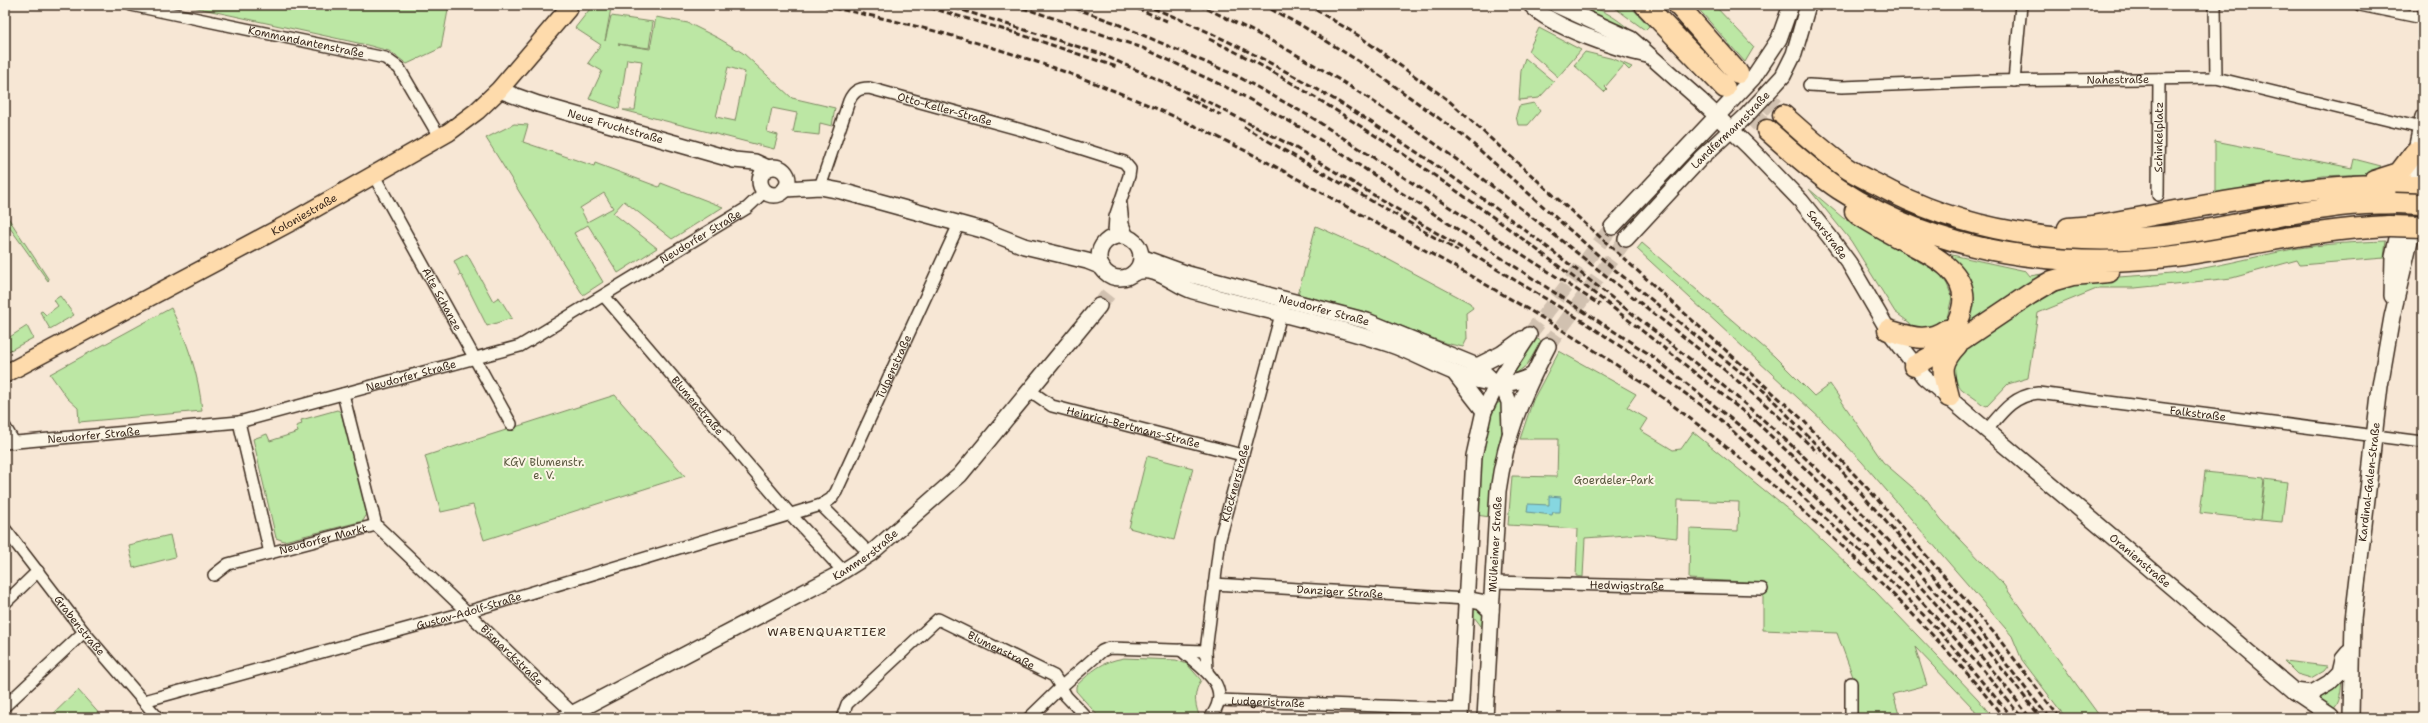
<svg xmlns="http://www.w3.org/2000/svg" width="2428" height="723" font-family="'Shantell Sans',sans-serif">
	<rect width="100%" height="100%" fill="#f7e7d5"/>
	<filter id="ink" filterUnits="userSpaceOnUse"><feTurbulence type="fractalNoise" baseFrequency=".025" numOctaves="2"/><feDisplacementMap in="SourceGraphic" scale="8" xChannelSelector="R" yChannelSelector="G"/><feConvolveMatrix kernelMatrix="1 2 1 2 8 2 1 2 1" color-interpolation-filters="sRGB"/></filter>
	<g filter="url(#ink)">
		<path fill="#bce7a4" stroke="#7c8861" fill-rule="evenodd" d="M 184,5 L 449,5 L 441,48 L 407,64 L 389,51 L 367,45 Z
			M 593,5 L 611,8 L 605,41 L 611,16 L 653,22 L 649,48 L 618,44 L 650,49 L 656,17 L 688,23 L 718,38 L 743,53 L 792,98 L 835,108 L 832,126 L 820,123 L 819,135 L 793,132 L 797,113 L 772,108 L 767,132 L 778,135 L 774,149 L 623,110 L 635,110 L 642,61 L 627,59 L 619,109 L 589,99 L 602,71 L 588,63 L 601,45 L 575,28 ZM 728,67 L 745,72 L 735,121 L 716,117 Z
			M 1571,5 C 1600,5 1613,16 1634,33 Z
			M 1611,5 L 1629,5 L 1649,26 L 1645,30 Z
			M 1695,5 L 1714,5 L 1754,47 L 1745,62 Z
			M 1539,28 L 1581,50 L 1558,77 L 1528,51 Z
			M 1585,52 L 1614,59 L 1632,67 L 1629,70 L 1624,65 L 1605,87 L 1607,89 L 1604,92 L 1574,65 Z
			M 1525,58 L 1554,82 L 1539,98 L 1519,100 L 1521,70 Z
			M 1534,103 L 1540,111 L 1528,125 L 1518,125 L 1516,116 L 1519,106 Z
			M 514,124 L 528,125 L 523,142 L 594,166 L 595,163 L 659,187 L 661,183 L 723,207 L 672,239 L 624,201 L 613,213 L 657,248 L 618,273 L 588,225 L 574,233 L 603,282 L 583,295 L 486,138 ZM 604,193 L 613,208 L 587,222 L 580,208 Z
			M 2215,141 L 2352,168 L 2354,159 L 2381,166 L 2371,174 L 2323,176 L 2215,194 Z
			M 1809,189 L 1843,218 L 1939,273 L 1947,284 L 1952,297 L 1947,318 L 1938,326 L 1912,330 L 1910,323 L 1895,312 L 1851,241 Z
			M 5,213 L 49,280 L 48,281 L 5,221 Z
			M 1316,226 L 1378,254 L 1470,303 L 1473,308 L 1466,313 L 1467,339 L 1463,347 L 1445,343 L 1373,315 L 1298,294 Z
			M 2386,241 L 2384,258 L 2300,265 L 2297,260 L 2232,278 L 2135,288 L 2099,288 L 2038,313 L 2028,378 L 2008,384 L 1987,406 L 1982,404 C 1974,397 1959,389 1954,381 C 1943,362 1966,347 1979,338 C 2007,320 2035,298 2067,287 C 2100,275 2137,277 2172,273 C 2213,268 2253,257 2293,249 C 2324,244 2355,242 2386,241 Z
			M 1642,243 L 1774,356 L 1814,396 L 1830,384 L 1883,462 L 1926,499 L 1941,519 L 2003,584 L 2101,718 L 2066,718 L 2022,660 L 2012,636 L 1862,462 L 1825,423 L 1637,249 Z
			M 1928,244 L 1944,249 L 1943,253 L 2026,271 L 2030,276 L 2048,273 L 2050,270 L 2058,274 L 1947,343 L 1969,310 Z
			M 467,254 L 493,301 L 499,297 L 512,318 L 487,326 L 462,276 L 459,275 L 460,273 L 454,261 Z
			M 60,296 L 74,315 L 50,329 L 40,312 L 42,311 L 46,315 L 58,306 L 54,300 Z
			M 171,308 C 187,341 199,374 202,411 L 79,422 L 78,408 L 67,398 L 50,374 Z
			M 27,326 L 33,338 L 5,353 L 5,340 Z
			M 1534,337 L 1541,341 L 1527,365 L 1510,378 Z
			M 1559,351 L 1636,394 L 1627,407 L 1647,419 L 1640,430 L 1673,450 L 1681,449 L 1693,432 L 1801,520 L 1875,591 L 1978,699 L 1993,718 L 1979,718 L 1972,707 L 1915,647 L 1927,685 L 1893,694 L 1900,718 L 1856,718 L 1856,685 L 1837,633 L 1763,630 L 1763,583 L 1689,579 L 1690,529 L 1738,531 L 1739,502 L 1678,500 L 1677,538 L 1641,534 L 1585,538 L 1583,577 L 1576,576 L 1578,529 L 1508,525 L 1512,476 L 1557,477 L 1558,439 L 1520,439 L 1533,400 Z
			M 615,395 L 685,476 L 484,540 L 473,505 L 441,512 L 425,456 Z
			M 1494,401 L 1498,403 L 1504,401 L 1505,418 L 1493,476 L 1490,517 L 1476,515 L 1480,451 Z
			M 337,410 L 341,412 L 367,509 L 367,514 L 363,521 L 284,541 L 276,538 L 253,439 L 267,434 L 270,441 L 298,432 L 296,426 L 302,424 L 301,420 Z
			M 1147,456 L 1193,468 L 1174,540 L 1129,528 Z
			M 2205,472 L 2264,478 L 2260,520 L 2200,513 Z
			M 2265,479 L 2287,482 L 2282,522 L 2260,520 Z
			M 170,535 L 175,557 L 133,568 L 128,545 Z
			M 1475,606 L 1484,612 L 1479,709 L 1481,626 L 1471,613 Z
			M 1124,658 L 1176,660 L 1187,664 L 1201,680 C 1194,692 1194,702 1199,715 L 1197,718 L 1100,718 L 1076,691 L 1076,686 C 1093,670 1101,662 1124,658 Z
			M 2284,661 L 2327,666 L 2323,671 L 2311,678 L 2297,674 Z
			M 2342,679 C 2341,689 2341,705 2331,711 L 2316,702 L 2318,694 Z
			M 78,690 L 103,718 L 49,718 Z"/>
		<path fill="#86d7e0" stroke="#689292" d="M 1549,496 L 1561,497 L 1560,512 L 1553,512 L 1552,515 L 1527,512 L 1528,504 L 1549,505 Z"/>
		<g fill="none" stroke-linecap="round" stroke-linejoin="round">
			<path stroke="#d1c1b0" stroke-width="15" stroke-dasharray="15 8" stroke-linecap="butt" d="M 1099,306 L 1113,288
				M 1529,335 L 1612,227
				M 1548,346 L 1626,239"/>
			<path stroke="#d1c1b0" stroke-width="20" stroke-dasharray="20 10" stroke-linecap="butt" d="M 1738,73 L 1783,115
				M 1725,88 L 1767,130"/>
			<defs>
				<g id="street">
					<path id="s1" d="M 131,5 L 385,58 L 399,68 L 440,138"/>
					<path d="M 2215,5 L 2216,78"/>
					<path d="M 2360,5 L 2423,18"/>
					<path d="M 2014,81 L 2021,5"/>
					<path id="s2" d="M 1809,85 L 1842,87 L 1990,81 L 2216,78 L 2421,128"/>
					<path id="s3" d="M 373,174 L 511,424"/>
					<path id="s4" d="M 820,187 L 849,101 C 853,92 858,88 869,88 L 1029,132 L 1124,162 L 1130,169 L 1129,176 L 1115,217 L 1114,232 L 1111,238"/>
					<path id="s5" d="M 2158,195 L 2159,79"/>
					<path d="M 1121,205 L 1123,224 L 1128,237"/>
					<path id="s6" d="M 604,296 L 791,515 L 843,571"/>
					<path id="s7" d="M 1029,390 L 1052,406 L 1242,455"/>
					<path d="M 343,394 L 376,525"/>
					<path d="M 239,422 L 270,553"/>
					<path d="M 5,427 L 14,442"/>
					<path id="s8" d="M 1987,430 C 2002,412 2013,396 2038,393 L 2423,442"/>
					<path id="s9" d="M 5,443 L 239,422 L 520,346 L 747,208 L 765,191"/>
					<path id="s10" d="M 821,505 L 831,499 L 836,492 L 959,224"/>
					<path id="s11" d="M 376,525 L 578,718"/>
					<path id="s12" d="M 5,529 L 84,632 L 158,718"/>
					<path id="s13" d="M 214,575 L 228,564 L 376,525"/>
					<path id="s14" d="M 1493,582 L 1762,589"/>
					<path id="s15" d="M 1214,584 L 1466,599"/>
					<path d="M 5,603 L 38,571"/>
					<path d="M 1181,650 C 1202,669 1235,686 1210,718"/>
					<path id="s16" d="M 1207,671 L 1206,651 L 1220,539 L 1283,307"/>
					<path id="s17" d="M 1219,700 L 1461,709"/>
					<path id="s18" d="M 144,701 L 467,612 L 821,505 L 870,554"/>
					<path d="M 5,706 L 84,632"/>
					<path id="s19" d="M 842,718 L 847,704 L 938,619 L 1054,676 L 1061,687 L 1029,718"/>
					<path d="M 1087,718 L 1066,696 L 1061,687 L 1102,651 L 1109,648 L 1206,651"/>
					<path d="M 1851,718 L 1851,683"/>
				</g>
				<g id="secondary">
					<path d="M 1531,5 C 1553,28 1616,48 1647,55"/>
					<path id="s20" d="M 1556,5 L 1631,39 L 1700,100 L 1749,147 L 1801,201 L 1829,236 L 1849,263 L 1888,330 L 1924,377 L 2294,691 L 2331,716"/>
					<path id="s21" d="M 499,90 L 538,104 L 734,160 L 755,162 L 768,168"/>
					<circle cx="774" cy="181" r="14"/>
					<path d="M 785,189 L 820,187 L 841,191 L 986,231 L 1024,246 L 1087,261 L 1102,267"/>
					<path d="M 1612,227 L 1753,78 L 1779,39 L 1791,5"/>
					<circle cx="1120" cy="257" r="21"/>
					<path id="s22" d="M 1626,239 L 1701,158 L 1745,117 L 1783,76 L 1794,54 L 1808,5"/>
					<path id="s23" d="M 1141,257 L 1188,274 L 1367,321 L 1477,366 L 1505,392 L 1509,402 L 1510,429"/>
					<path d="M 1134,273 C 1156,264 1173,285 1193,291 C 1258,309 1325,323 1389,344 C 1419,354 1445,372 1476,380 C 1496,385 1512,386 1531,376"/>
					<path d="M 2392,296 L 2393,257 L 2423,117"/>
					<path d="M 1477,366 L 1501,354 L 1522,339"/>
					<path d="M 1456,375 L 1484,411"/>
					<path d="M 1466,599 L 1481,602 L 1491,611"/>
					<path d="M 2294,691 L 2312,693 L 2329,683 L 2340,672 L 2343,659 L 2348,653"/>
					<path id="s24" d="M 2351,717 L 2353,620 L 2380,386 L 2392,317 L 2421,194"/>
					<path id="s25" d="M 564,718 L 837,575 L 870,554 L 960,475 L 1099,306"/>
					<path d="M 1460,718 L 1474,456 L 1484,411 L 1497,384 L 1529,335"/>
					<path id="s26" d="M 1485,718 L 1498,491 C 1506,434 1522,396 1548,346"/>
				</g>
				<g id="primary">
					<path id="s27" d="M 5,374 L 291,222 L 449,132 L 477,111 L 499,90 L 568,9"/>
				</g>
				<path id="highway" d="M 1645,5 L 1725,88
					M 1678,5 L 1738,73
					M 1783,115 C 1803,133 1823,151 1845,167 C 1855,174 1866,179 1876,184 C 1963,232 2065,247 2163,236 C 2220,230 2276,214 2333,207 C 2353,204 2374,204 2395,203
					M 1767,130 C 1790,150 1813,172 1839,189 C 1938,254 2067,271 2183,255 C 2252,245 2319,229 2389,226
					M 2374,181 L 2399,173 L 2415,152
					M 1855,211 L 1859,215 C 1872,223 1885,231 1899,238 C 1926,252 1972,270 1962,309 C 1958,327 1949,334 1935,344
					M 2068,228 L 2093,226 C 2179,211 2266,191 2353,186 C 2376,184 2400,186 2423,186
					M 1888,330 C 1909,336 1926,344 1946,330
					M 1914,366 L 1963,339 L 2030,294 L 2052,281 L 2073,275 L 2109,272
					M 1949,397 C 1943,373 1938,365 1957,345"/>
			</defs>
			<use href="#street" stroke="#3b2a1e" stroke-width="14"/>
			<use href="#secondary" stroke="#3b2a1e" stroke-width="18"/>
			<use href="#primary" stroke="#3b2a1e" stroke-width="20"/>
			<use href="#highway" stroke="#3b2a1e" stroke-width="23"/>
			<use href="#street" stroke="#fcf5e5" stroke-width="11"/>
			<use href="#secondary" stroke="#fcf5e5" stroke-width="15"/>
			<use href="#primary" stroke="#fedbac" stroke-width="17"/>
			<use href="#highway" stroke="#fedbac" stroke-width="20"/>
			<path stroke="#3b2a1e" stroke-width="3" stroke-dasharray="6 3" stroke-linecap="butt" d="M 816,5 C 982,34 1142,93 1289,174 C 1397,236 1508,293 1612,362 C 1658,393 1702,427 1746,463 C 1840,540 1928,622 2004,718
				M 921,5 L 1019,34 L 1117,67
				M 946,5 L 1101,54 L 1210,103 L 1294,147 L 1586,323 L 1633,355 L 1720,419 L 1876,566 L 1938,630 L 2013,718
				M 1014,5 L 1143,48 L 1236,92 L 1305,130 L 1652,356 L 1745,430 L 1903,581 L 1985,672 L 2022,718
				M 1066,5 L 1113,22 L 1237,76 L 1311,117 L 1600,305
				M 1129,5 L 1167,21
				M 1145,5 C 1311,70 1458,176 1597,286 C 1655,332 1714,376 1769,425 C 1868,513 1960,613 2041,718
				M 1199,5 C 1261,34 1320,66 1377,104 C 1457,156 1530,216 1605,275 C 1677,332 1751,388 1817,452
				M 1263,5 L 1304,27 L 1371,69 L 1466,138 L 1615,270 L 1765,392 L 1840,469 L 1914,554 L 1969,617 L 2049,718
				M 1308,5 L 1359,36 L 1448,100 L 1802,419 L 1869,490 L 1995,634 L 2060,718
				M 1209,39 C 1270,67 1326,104 1382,140 C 1514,227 1637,326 1760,425
				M 1185,97 L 1221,115
				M 1244,127 L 1458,251
				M 1756,422 C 1854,513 1949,611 2030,718"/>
			<defs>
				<path id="highway-bridge" d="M 2395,203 L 2423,204
					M 2389,226 L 2423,227"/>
			</defs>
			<use href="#highway-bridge" stroke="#3b2a1e" stroke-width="23" stroke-linecap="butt"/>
			<use href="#highway-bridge" stroke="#fedbac" stroke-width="20"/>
		</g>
	</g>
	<g text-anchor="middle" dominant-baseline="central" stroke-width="4" stroke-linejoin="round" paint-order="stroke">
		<g font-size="11" fill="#3b2a1e" stroke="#fcf5e5">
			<text stroke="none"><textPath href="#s1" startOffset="179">Kommandantenstraße</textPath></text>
			<text stroke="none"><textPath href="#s2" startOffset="309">Nahestraße</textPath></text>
			<text stroke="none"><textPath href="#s4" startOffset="195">Otto-Keller-Straße</textPath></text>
			<text stroke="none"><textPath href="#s21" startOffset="122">Neue Fruchtstraße</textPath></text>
			<text stroke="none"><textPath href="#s22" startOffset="151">Landfermannstraße</textPath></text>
			<text stroke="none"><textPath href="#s5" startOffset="58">Schinkelplatz</textPath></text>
			<text stroke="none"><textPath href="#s27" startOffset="339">Koloniestraße</textPath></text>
			<text stroke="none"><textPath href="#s20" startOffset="360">Saarstraße</textPath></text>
			<text stroke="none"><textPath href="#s9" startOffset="737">Neudorfer Straße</textPath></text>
			<text stroke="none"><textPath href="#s3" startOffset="143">Alte Schanze</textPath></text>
			<text stroke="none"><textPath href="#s23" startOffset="191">Neudorfer Straße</textPath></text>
			<text stroke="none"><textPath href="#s10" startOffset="158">Tulpenstraße</textPath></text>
			<text stroke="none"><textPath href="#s9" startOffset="413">Neudorfer Straße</textPath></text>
			<text stroke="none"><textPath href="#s6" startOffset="144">Blumenstraße</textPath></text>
			<text stroke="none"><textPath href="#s8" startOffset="226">Falkstraße</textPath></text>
			<text stroke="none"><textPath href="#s7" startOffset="112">Heinrich-Bertmans-Straße</textPath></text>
			<text stroke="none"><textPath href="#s9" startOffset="89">Neudorfer Straße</textPath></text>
			<text stroke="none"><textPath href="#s24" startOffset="236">Kardinal-Galen-Straße</textPath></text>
			<text stroke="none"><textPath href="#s16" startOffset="191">Klöcknerstraße</textPath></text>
			<text stroke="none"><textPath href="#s13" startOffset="116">Neudorfer Markt</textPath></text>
			<text stroke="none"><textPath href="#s26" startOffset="174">Mülheimer Straße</textPath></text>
			<text stroke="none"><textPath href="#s25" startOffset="343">Kammerstraße</textPath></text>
			<text stroke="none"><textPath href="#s20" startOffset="816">Oranienstraße</textPath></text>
			<text stroke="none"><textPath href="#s14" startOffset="134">Hedwigstraße</textPath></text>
			<text stroke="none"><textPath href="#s15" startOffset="126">Danziger Straße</textPath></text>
			<text stroke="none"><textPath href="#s18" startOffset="337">Gustav-Adolf-Straße</textPath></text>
			<text stroke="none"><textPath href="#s12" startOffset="122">Grabenstraße</textPath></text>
			<text stroke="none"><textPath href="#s19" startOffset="210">Blumenstraße</textPath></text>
			<text stroke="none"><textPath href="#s11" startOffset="188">Bismarckstraße</textPath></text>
			<text stroke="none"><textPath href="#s17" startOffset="49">Ludgeristraße</textPath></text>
		</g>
		<g font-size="11" fill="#5b5940" stroke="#fcf5e5">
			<text x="544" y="462">KGV Blumenstr.<tspan x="544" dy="13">e. V.</tspan></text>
			<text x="1614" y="480">Goerdeler-Park</text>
		</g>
		<g font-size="12" letter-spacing="1" fill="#3b2a1e" stroke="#fcf5e5">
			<text x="827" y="632">WABENQUARTIER</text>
		</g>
	</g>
	<rect width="2428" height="723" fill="none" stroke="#fcf5e5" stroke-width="20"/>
	<rect x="10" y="10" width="2408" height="703" fill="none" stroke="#3b2a1e" stroke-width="1.5" filter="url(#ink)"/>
</svg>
